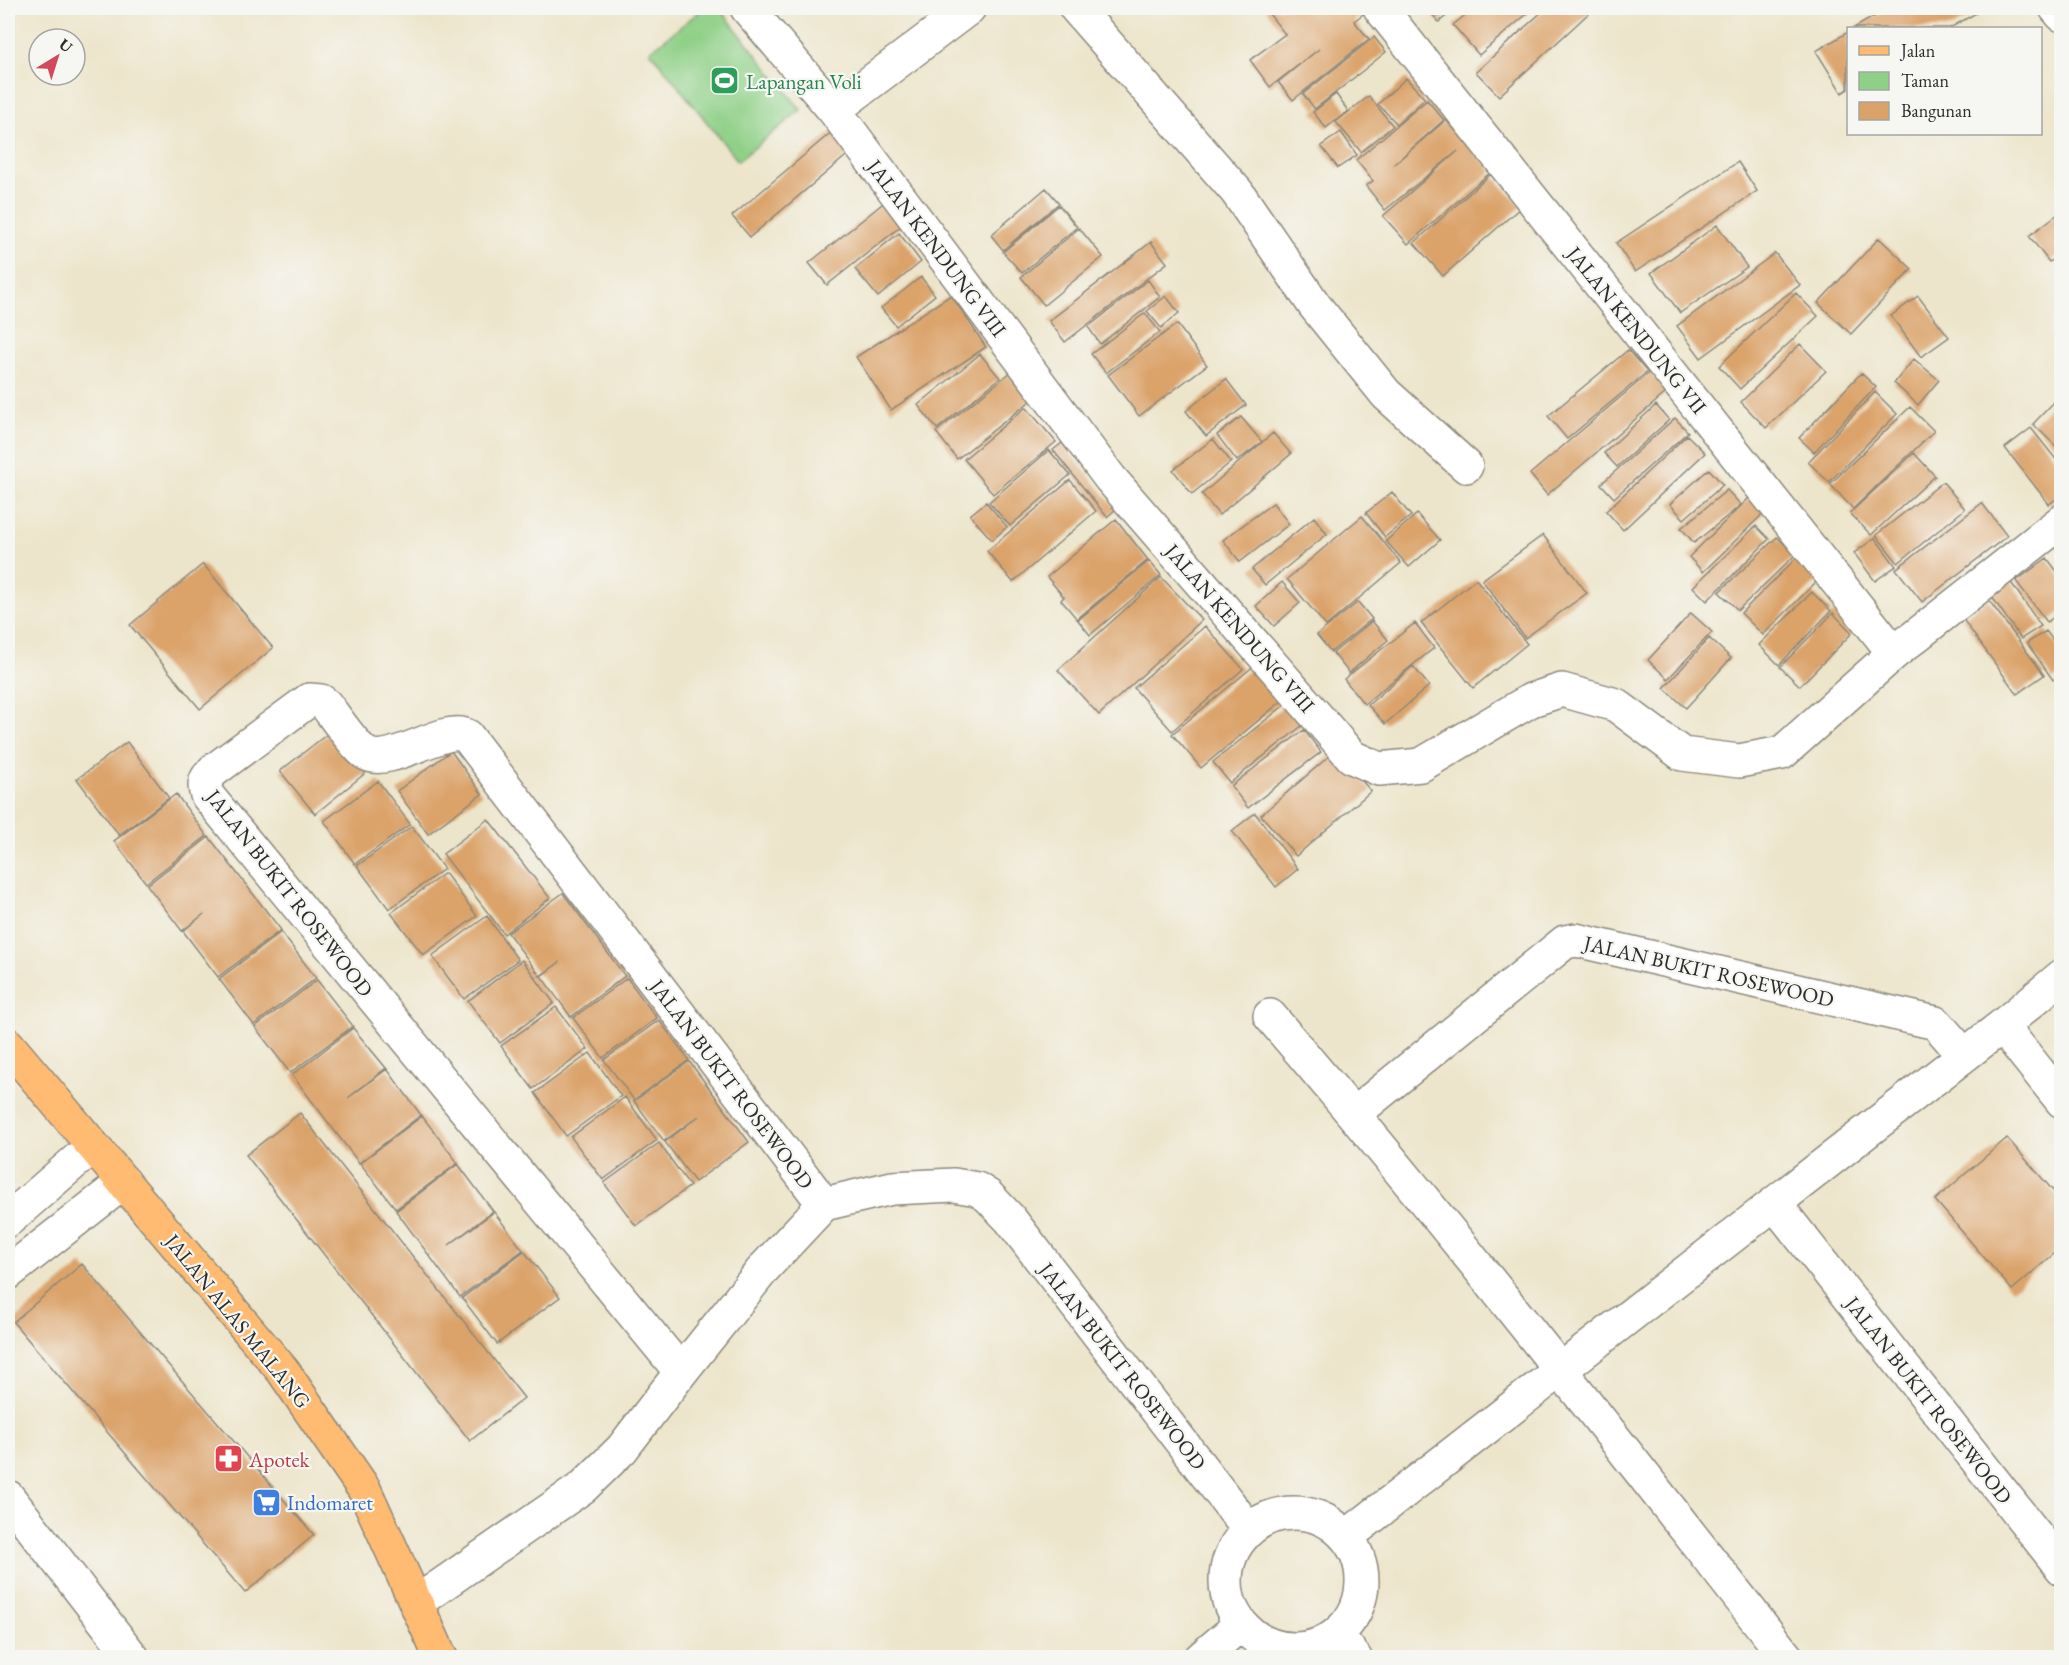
<svg xmlns="http://www.w3.org/2000/svg" width="2069" height="1665" font-family="'EB Garamond',serif">
	<rect width="100%" height="100%" fill="#f6f6f2"/>
	<filter id="ink" filterUnits="userSpaceOnUse"><feTurbulence type="fractalNoise" baseFrequency=".0167" numOctaves="2"/><feDisplacementMap in="SourceGraphic" scale="12" xChannelSelector="R" yChannelSelector="G"/><feConvolveMatrix kernelMatrix="1 2 1 2 8 2 1 2 1" color-interpolation-filters="sRGB"/></filter>
	<filter id="wash" filterUnits="userSpaceOnUse"><feTurbulence type="fractalNoise" baseFrequency=".008" numOctaves="4" result="noise"/><feDisplacementMap in="SourceGraphic" scale="24" xChannelSelector="R" yChannelSelector="G"/><feGaussianBlur stdDeviation="1.35" result="paint"/><feColorMatrix in="noise" values="0 0 0 0 0 0 0 0 0 0 0 0 0 0 0 0 0 1.4 0 .05"/><feComposite in="paint" operator="in"/></filter>
	<g filter="url(#wash)">
		<rect width="100%" height="100%" fill="#ede5cb"/>
		<path fill="#8fd087" stroke="#5d7e59" stroke-width="1.5" d="M 704,8 L 719,8 L 801,110 L 738,161 L 650,51 Z"/>
		<g id="blocks">
			<path fill="#dba36a" d="M 1270,8 L 1317,8 L 1313,12 L 1319,8 L 1364,8 L 1367,11 L 1354,21 L 1369,39 L 1293,100 L 1278,82 L 1319,49 L 1270,87 L 1250,60 L 1285,34 L 1266,10 Z
				M 1426,8 L 1456,8 L 1439,22 Z
				M 1474,8 L 1534,8 L 1479,55 L 1453,25 Z
				M 1546,8 L 1585,8 L 1589,13 L 1499,96 L 1476,72 Z
				M 1889,8 L 1985,8 L 1950,28 L 1854,28 Z
				M 1848,32 L 1848,89 L 1842,93 L 1816,51 Z
				M 1374,37 L 1386,52 L 1315,109 L 1303,94 Z
				M 1406,78 L 1425,99 L 1397,124 L 1378,104 Z
				M 1336,94 L 1348,111 L 1326,128 L 1313,112 Z
				M 1369,96 L 1393,126 L 1361,152 L 1336,122 Z
				M 1427,100 L 1444,120 L 1393,165 L 1446,120 L 1492,171 L 1408,244 L 1383,216 L 1458,151 L 1385,210 L 1366,186 L 1373,181 L 1356,160 Z
				M 834,130 L 852,151 L 750,237 L 732,216 Z
				M 1341,132 L 1357,155 L 1338,168 L 1321,146 Z
				M 1738,162 L 1757,191 L 1635,272 L 1616,243 Z
				M 1491,174 L 1521,207 L 1443,276 L 1414,243 Z
				M 1046,188 L 1059,203 L 1003,250 L 991,235 Z
				M 887,200 L 905,223 L 827,285 L 809,263 Z
				M 1059,205 L 1077,227 L 1022,273 L 1003,252 Z
				M 2062,211 L 2062,253 L 2049,262 L 2029,236 Z
				M 1717,225 L 1747,267 L 1680,313 L 1651,273 Z
				M 1079,228 L 1103,257 L 1044,305 L 1021,277 Z
				M 899,233 L 921,262 L 878,297 L 855,269 Z
				M 1879,238 L 1912,269 L 1851,334 L 1818,303 Z
				M 1151,242 L 1167,263 L 1065,342 L 1049,321 Z
				M 1775,253 L 1800,285 L 1701,358 L 1677,326 Z
				M 921,277 L 935,295 L 896,326 L 881,308 Z
				M 1148,280 L 1160,297 L 1100,344 L 1088,327 Z
				M 1796,293 L 1818,316 L 1740,389 L 1719,366 Z
				M 951,295 L 986,347 L 891,410 L 856,357 Z
				M 1166,296 L 1179,313 L 1161,328 L 1147,311 Z
				M 1918,296 L 1949,337 L 1921,357 L 1891,316 Z
				M 1145,313 L 1160,332 L 1106,373 L 1091,354 Z
				M 1177,324 L 1207,365 L 1139,416 L 1108,375 Z
				M 1800,344 L 1826,371 L 1766,428 L 1741,402 Z
				M 1628,350 L 1647,372 L 1567,439 L 1548,416 Z
				M 980,354 L 1000,378 L 937,429 L 918,405 Z
				M 1914,359 L 1939,380 L 1918,405 L 1894,383 Z
				M 1011,372 L 1033,399 L 957,459 L 936,432 Z
				M 1650,372 L 1667,392 L 1547,495 L 1530,474 Z
				M 1861,373 L 1876,387 L 1814,452 L 1799,438 Z
				M 1226,379 L 1246,405 L 1206,436 L 1186,411 Z
				M 1875,392 L 1897,414 L 1829,482 L 1808,462 Z
				M 2054,402 L 2062,410 L 2062,452 L 2033,424 Z
				M 1656,405 L 1669,420 L 1617,467 L 1604,453 Z
				M 1026,407 L 1056,442 L 993,494 L 964,459 Z
				M 1910,407 L 1934,431 L 1853,509 L 1830,484 Z
				M 1241,417 L 1262,442 L 1237,461 L 1217,435 Z
				M 1675,418 L 1688,432 L 1614,498 L 1601,484 Z
				M 2031,428 L 2062,467 L 2062,495 L 2049,504 L 2005,448 Z
				M 1273,433 L 1291,454 L 1219,515 L 1202,494 Z
				M 1687,435 L 1705,453 L 1623,530 L 1606,511 Z
				M 1213,439 L 1231,462 L 1192,494 L 1173,470 Z
				M 1062,443 L 1116,509 L 1107,517 L 1053,450 Z
				M 1049,450 L 1070,475 L 1010,526 L 989,502 Z
				M 1914,453 L 1935,476 L 1871,535 L 1850,513 Z
				M 1709,469 L 1723,485 L 1684,519 L 1670,504 Z
				M 1070,480 L 1096,511 L 1013,582 L 987,551 Z
				M 1943,482 L 1965,509 L 1898,563 L 1876,535 Z
				M 1727,490 L 1741,505 L 1694,543 L 1681,528 Z
				M 1392,492 L 1411,516 L 1385,537 L 1366,513 Z
				M 1755,492 L 1769,508 L 1703,572 L 1689,557 Z
				M 986,502 L 1007,527 L 992,540 L 970,515 Z
				M 1273,503 L 1289,524 L 1240,562 L 1223,540 Z
				M 1982,503 L 2007,536 L 1922,602 L 1896,569 Z
				M 1417,514 L 1440,540 L 1409,567 L 1386,541 Z
				M 1362,516 L 1401,563 L 1326,626 L 1287,579 Z
				M 1314,517 L 1327,534 L 1265,585 L 1252,569 Z
				M 1116,519 L 1148,560 L 1077,619 L 1061,600 L 1064,597 L 1047,577 Z
				M 1756,526 L 1769,539 L 1707,601 L 1693,587 Z
				M 1543,535 L 1587,593 L 1525,638 L 1482,580 Z
				M 1777,537 L 1795,555 L 1738,610 L 1719,592 Z
				M 1875,538 L 1896,566 L 1875,581 L 1854,553 Z
				M 1799,555 L 1821,577 L 1763,635 L 1741,613 Z
				M 2047,558 L 2062,578 L 2062,611 L 2047,622 L 2016,581 Z
				M 1149,561 L 1161,575 L 1090,635 L 1078,620 Z
				M 203,564 L 273,648 L 200,709 L 130,625 Z
				M 1161,577 L 1202,620 L 1099,715 L 1058,670 Z
				M 2008,578 L 2041,626 L 2021,639 L 1988,591 Z
				M 1476,579 L 1527,644 L 1473,688 L 1421,623 Z
				M 1282,582 L 1300,603 L 1274,626 L 1256,606 Z
				M 1812,592 L 1831,611 L 1779,665 L 1759,645 Z
				M 1988,599 L 2044,675 L 2017,694 L 1962,618 Z
				M 1358,602 L 1372,619 L 1331,652 L 1317,635 Z
				M 1691,613 L 1712,632 L 1668,679 L 1648,660 Z
				M 1833,613 L 1852,633 L 1800,686 L 1780,667 Z
				M 1372,621 L 1388,640 L 1349,673 L 1333,653 Z
				M 1415,623 L 1434,648 L 1364,704 L 1344,679 Z
				M 1205,626 L 1243,669 L 1172,731 L 1134,688 Z
				M 2046,631 L 2062,652 L 2062,673 L 2053,680 L 2027,643 Z
				M 1709,638 L 1731,658 L 1686,708 L 1664,688 Z
				M 1255,665 L 1284,699 L 1201,768 L 1172,734 Z
				M 1413,666 L 1429,686 L 1385,724 L 1368,705 Z
				M 1286,704 L 1303,725 L 1230,783 L 1213,762 Z
				M 335,728 L 368,771 L 315,814 L 280,771 Z
				M 1304,730 L 1321,752 L 1248,808 L 1231,786 Z
				M 127,742 L 169,798 L 119,835 L 77,779 Z
				M 451,751 L 482,794 L 428,834 L 397,791 Z
				M 1335,751 L 1371,791 L 1296,856 L 1261,815 Z
				M 378,781 L 410,824 L 355,864 L 324,821 Z
				M 176,794 L 207,836 L 146,883 L 114,841 Z
				M 1255,813 L 1298,869 L 1276,887 L 1232,831 Z
				M 488,819 L 550,898 L 504,934 L 443,854 Z
				M 412,826 L 444,869 L 389,909 L 357,866 Z
				M 209,837 L 281,930 L 218,977 L 183,931 L 204,914 L 182,931 L 147,885 Z
				M 445,873 L 477,916 L 423,955 L 391,913 Z
				M 563,893 L 625,976 L 571,1017 L 541,976 L 560,962 L 540,976 L 508,933 Z
				M 487,916 L 518,960 L 464,999 L 432,956 Z
				M 281,932 L 316,978 L 254,1025 L 219,979 Z
				M 522,960 L 554,1003 L 500,1043 L 468,1001 Z
				M 627,978 L 657,1018 L 603,1058 L 573,1018 Z
				M 317,980 L 353,1026 L 290,1073 L 255,1027 Z
				M 556,1007 L 588,1049 L 533,1089 L 501,1046 Z
				M 659,1020 L 689,1060 L 634,1100 L 604,1060 Z
				M 353,1028 L 386,1068 L 348,1098 L 387,1069 L 421,1115 L 359,1163 L 292,1075 Z
				M 590,1053 L 621,1096 L 566,1136 L 535,1093 Z
				M 689,1061 L 749,1142 L 695,1182 L 665,1142 L 699,1116 L 664,1141 L 634,1101 Z
				M 625,1097 L 657,1140 L 603,1180 L 571,1137 Z
				M 300,1113 L 524,1398 L 470,1441 L 246,1155 Z
				M 422,1116 L 458,1163 L 396,1209 L 360,1163 Z
				M 2007,1138 L 2062,1201 L 2062,1247 L 2012,1290 L 1935,1200 Z
				M 659,1143 L 690,1186 L 636,1226 L 604,1183 Z
				M 458,1164 L 493,1211 L 449,1245 L 494,1212 L 523,1250 L 460,1297 L 396,1211 Z
				M 524,1251 L 560,1297 L 497,1344 L 462,1298 Z
				M 82,1264 L 314,1535 L 245,1593 L 13,1322 Z"/>
		</g>
	</g>
	<g filter="url(#ink)">
		<use href="#blocks" fill-opacity="0" stroke="#8c887b" stroke-width="1.5"/>
		<g fill="none" stroke-linecap="round" stroke-linejoin="round">
			<defs>
				<path id="minor" d="M 747,8 L 834,110 L 1110,478 L 1352,757 L 1379,769 L 1421,765 L 1531,700 L 1562,690 L 1616,705 L 1682,754 L 1739,761 L 1782,753 L 1894,653 L 2062,521
					M 1076,8 L 1237,192 L 1315,306 L 1386,394 L 1466,466
					M 1380,8 L 1894,653
					M 2056,8 L 2062,15
					M 834,110 L 969,8
					M 1270,1016 C 1449,1224 1617,1442 1787,1658
					M 2002,1026 L 2062,1101
					M 1354,1114 L 1565,942 L 1576,940 L 1936,1023 L 1964,1055
					M 1775,1204 L 2062,1568
					M 8,1220 L 93,1146
					M 8,1273 L 124,1182
					M 681,1372 L 207,795 C 203,784 205,779 213,771 L 309,700 L 321,701 L 326,705 C 335,717 354,745 365,753 C 389,769 445,723 467,736 L 824,1204
					M 8,1497 L 133,1658
					M1226 1581a68 68 0 1 1 136 0a68 68 0 1 1-136 0Z
					M 1346,1537 L 2002,1026 L 2062,976
					M 417,1602 L 583,1487 L 622,1449 L 681,1372 L 765,1267 L 824,1204 L 892,1188 L 954,1185 L 977,1189 L 988,1196 L 1010,1219 L 1249,1530
					M 1337,1635 L 1355,1658
					M 1201,1658 L 1241,1624"/>
				<path id="major" d="M 8,1045 L 283,1371 L 364,1489 L 441,1658"/>
			</defs>
			<use href="#minor" stroke="#8c887b" stroke-width="36"/>
			<use href="#major" stroke="#8c887b" stroke-width="36"/>
			<use href="#minor" stroke="#fff" stroke-width="33"/>
			<use href="#major" stroke="#ffbb71" stroke-width="33"/>
		</g>
	</g>
	<defs>
		<symbol id="stadium-square" viewBox="-11 -11 22 22"><rect x="-9" y="-9" width="18" height="18" rx="4" fill="#2e9e5b" stroke="#f6f6f2"/><path d="M0-5a6.5 5 0 1 0 0 10a6.5 5 0 1 0 0-10ZM-3.5-1.8h7v3.6h-7Z" fill="#fff"/></symbol>
		<symbol id="pharmacy-square" viewBox="-11 -11 22 22"><rect x="-9" y="-9" width="18" height="18" rx="4" fill="#e0444e" stroke="#f6f6f2"/><path d="M-2-6h4v4h4v4h-4v4h-4v-4h-4v-4h4Z" fill="#fff"/></symbol>
		<symbol id="supermarket-square" viewBox="-11 -11 22 22"><rect x="-9" y="-9" width="18" height="18" rx="4" fill="#3f7fe0" stroke="#f6f6f2"/><path d="M-6-5.5h2.5l.6 2H6L4.5 2H-2.5L-4.4-4H-6ZM-1.5 3.2a1.3 1.3 0 1 0 .1 0ZM3 3.2a1.3 1.3 0 1 0 .1 0Z" fill="#fff"/></symbol>
	</defs>
	<g fill-rule="evenodd">
		<use href="#stadium-square" x="708" y="64" width="33" height="33"/>
		<use href="#pharmacy-square" x="212" y="1442" width="33" height="33"/>
		<use href="#supermarket-square" x="250" y="1486" width="33" height="33"/>
	</g>
	<g text-anchor="middle" dominant-baseline="central" stroke-width="4.5" stroke-linejoin="round" paint-order="stroke">
		<g font-size="21" fill="#27864d" stroke="#f6f6f2" text-anchor="start">
			<text x="746" y="81">Lapangan Voli</text>
		</g>
		<g font-size="21" fill="#2b2b2b" stroke="#f6f6f2">
			<text transform="translate(937 248) rotate(53)">JALAN KENDUNG VIII</text>
			<text transform="translate(1637 330) rotate(51)">JALAN KENDUNG VII</text>
			<text transform="translate(1240 628) rotate(49)">JALAN KENDUNG VIII</text>
			<text transform="translate(290 893) rotate(52)">JALAN BUKIT ROSEWOOD</text>
			<text transform="translate(1709 971) rotate(13)">JALAN BUKIT ROSEWOOD</text>
			<text transform="translate(732 1084) rotate(53)">JALAN BUKIT ROSEWOOD</text>
			<text transform="translate(238 1321) rotate(51)">JALAN ALAS MALANG</text>
			<text transform="translate(1123 1366) rotate(52)">JALAN BUKIT ROSEWOOD</text>
			<text transform="translate(1929 1400) rotate(52)">JALAN BUKIT ROSEWOOD</text>
		</g>
		<g font-size="21" fill="#be3a42" stroke="#f6f6f2" text-anchor="start">
			<text x="249" y="1459">Apotek</text>
		</g>
		<g font-size="21" fill="#366cbe" stroke="#f6f6f2" text-anchor="start">
			<text x="287" y="1502">Indomaret</text>
		</g>
	</g>
	<rect width="2069" height="1665" fill="none" stroke="#f6f6f2" stroke-width="30"/>
	<rect x="1847" y="27" width="195" height="108" fill="#f6f6f2" stroke="#a5a5a2" stroke-width="1.5"/>
	<rect x="1859" y="46" width="30" height="9" fill="#ffbb71" stroke="#a5a5a2" stroke-width="1.5"/>
	<text x="1901" y="57" font-size="18" fill="#2b2b2b">Jalan</text>
	<rect x="1859" y="72" width="30" height="18" fill="#8fd087" stroke="#a5a5a2" stroke-width="1.5"/>
	<text x="1901" y="87" font-size="18" fill="#2b2b2b">Taman</text>
	<rect x="1859" y="102" width="30" height="18" fill="#dba36a" stroke="#a5a5a2" stroke-width="1.5"/>
	<text x="1901" y="117" font-size="18" fill="#2b2b2b">Bangunan</text>
	<g transform="translate(57 57) rotate(38)"><circle r="28" fill="#f6f6f2" stroke="#a5a5a2" stroke-width="1.5"/>
	<path d="M0-4.5L10 22L0 15L-10 22Z" fill="#d1495b"/>
	<text y="-9" font-size="16" font-weight="bold" text-anchor="middle" fill="#2b2b2b">U</text>
	</g>
</svg>
